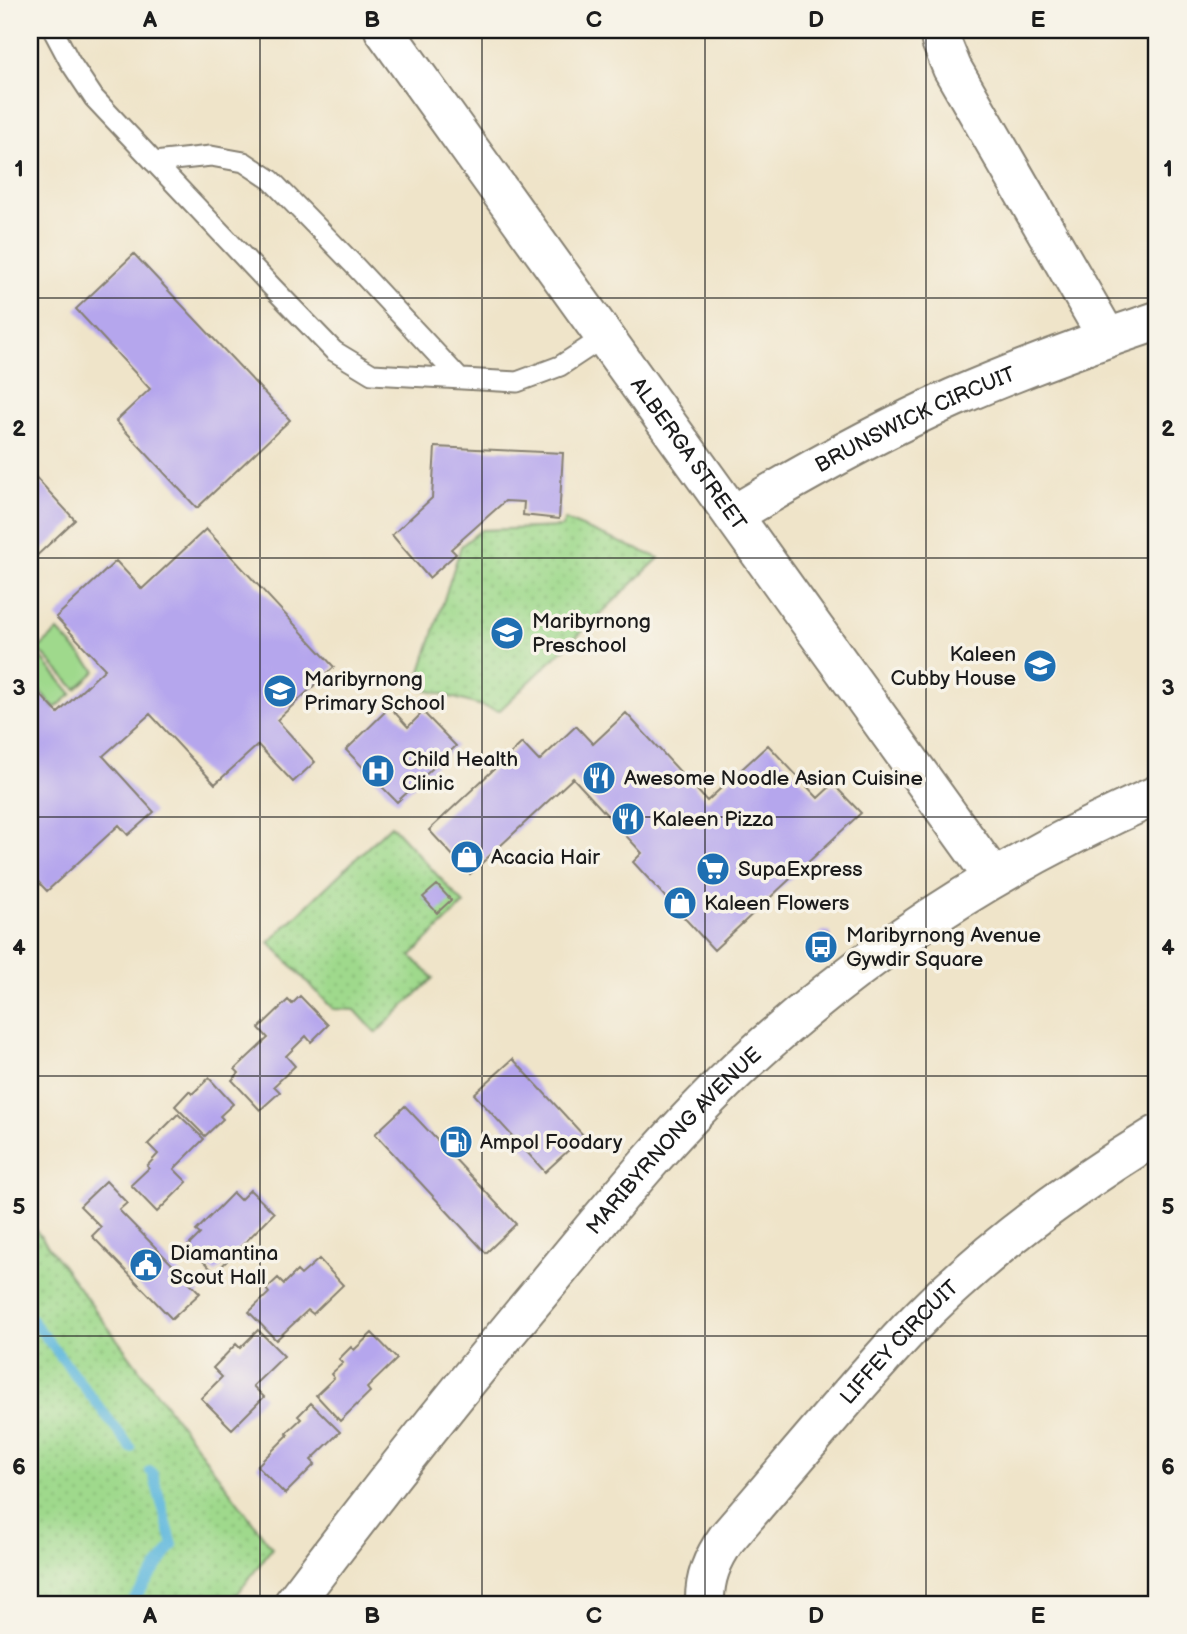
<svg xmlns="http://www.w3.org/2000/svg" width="1187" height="1634" font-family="'Balsamiq Sans',sans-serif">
	<defs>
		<pattern id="park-dots" width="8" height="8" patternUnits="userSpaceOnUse" patternTransform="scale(1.75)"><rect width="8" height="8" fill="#9fd98c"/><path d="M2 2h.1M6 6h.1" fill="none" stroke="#88ba78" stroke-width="1.8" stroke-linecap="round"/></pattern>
	</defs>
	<rect width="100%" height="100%" fill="#f7f3e8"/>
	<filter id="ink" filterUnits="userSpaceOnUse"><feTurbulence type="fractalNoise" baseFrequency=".0143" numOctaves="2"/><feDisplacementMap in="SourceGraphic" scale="14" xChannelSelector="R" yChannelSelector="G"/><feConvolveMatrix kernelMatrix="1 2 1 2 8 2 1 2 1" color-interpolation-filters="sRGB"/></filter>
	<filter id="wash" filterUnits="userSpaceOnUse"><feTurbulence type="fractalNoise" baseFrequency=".00686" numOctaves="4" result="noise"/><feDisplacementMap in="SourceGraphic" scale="28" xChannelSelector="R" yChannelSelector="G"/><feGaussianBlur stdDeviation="1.57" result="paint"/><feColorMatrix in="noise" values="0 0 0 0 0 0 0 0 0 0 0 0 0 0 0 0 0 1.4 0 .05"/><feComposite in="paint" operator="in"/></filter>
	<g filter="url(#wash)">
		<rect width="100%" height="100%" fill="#efe4c9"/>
		<path fill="#9fd98c" stroke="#5e7a54" stroke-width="2" d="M 58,631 L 96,671 L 76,689 L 38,649 Z
			M 37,653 L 72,694 L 55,708 L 30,680 L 30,660 Z"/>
		<path fill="url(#park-dots)" stroke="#5e7a54" stroke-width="2" d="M 565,520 L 659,558 L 499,711 L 416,687 L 461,546 L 481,530 L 562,527 Z
			M 391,825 L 464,904 L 411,956 L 433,978 L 376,1033 L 355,1010 L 333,1009 L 269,942 Z
			M 30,1222 L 272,1548 L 230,1604 L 30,1604 Z"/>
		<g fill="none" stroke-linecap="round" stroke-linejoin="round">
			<path stroke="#5fb8dd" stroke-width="10" d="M 30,1317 L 131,1448
				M 131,1604 L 173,1545 L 153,1474 L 150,1471"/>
		</g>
		<g id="blocks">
			<path fill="#b5a6ed" d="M 134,254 L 290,420 L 197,508 L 116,421 L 150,389 L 76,309 Z
				M 435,447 L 563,453 L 559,519 L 523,515 L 524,502 L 505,501 L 451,549 L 456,554 L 429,578 L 392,535 L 432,498 Z
				M 30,471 L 75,520 L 30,562 Z
				M 206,529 L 334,667 L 277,720 L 315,762 L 293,782 L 258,745 L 215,784 L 150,714 L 103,756 L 154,812 L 128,835 L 119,825 L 47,891 L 30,873 L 30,684 L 58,713 L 105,669 L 56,617 L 116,561 L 142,589 Z
				M 390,707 L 408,727 L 423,712 L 456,746 L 397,802 L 346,750 Z
				M 626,713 L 707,801 L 768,745 L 818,798 L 833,784 L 861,813 L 714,950 L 633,862 L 642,853 L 573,778 L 470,874 L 429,830 L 522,743 L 539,761 L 576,726 L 593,744 Z
				M 437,885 L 451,900 L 437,913 L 423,897 Z
				M819 937a6 6 0 1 1 12 0a6 6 0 1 1-12 0Z
				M 300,996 L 328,1025 L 311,1042 L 306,1036 L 286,1056 L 295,1066 L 274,1086 L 280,1092 L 260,1110 L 232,1080 L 239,1073 L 235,1069 L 268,1038 L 259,1028 L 288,1000 L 292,1004 Z
				M 513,1059 L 584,1136 L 545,1172 L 474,1094 Z
				M 209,1078 L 233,1104 L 220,1116 L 223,1119 L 205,1136 L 175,1106 L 189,1091 L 192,1094 Z
				M 405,1106 L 516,1224 L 486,1253 L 375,1134 Z
				M 178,1114 L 204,1139 L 174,1169 L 187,1182 L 157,1212 L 131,1185 L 149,1168 L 147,1166 L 158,1154 L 148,1144 Z
				M 106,1181 L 127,1203 L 119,1210 L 200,1293 L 172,1319 L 92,1236 L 101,1227 L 80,1206 Z
				M 250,1190 L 274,1213 L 215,1273 L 188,1246 L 200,1234 L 196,1231 L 233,1193 L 240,1200 Z
				M 319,1259 L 343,1285 L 313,1314 L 308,1310 L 276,1340 L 249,1312 L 269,1293 L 266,1289 L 278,1278 L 284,1284 L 297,1271 L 301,1275 Z
				M 258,1330 L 284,1356 L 253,1386 L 264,1397 L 232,1429 L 201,1398 L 222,1377 L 213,1368 L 236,1344 L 240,1348 Z
				M 372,1333 L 397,1359 L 367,1388 L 370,1392 L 340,1421 L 316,1395 L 334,1378 L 331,1374 L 343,1363 L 339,1359 L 351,1347 L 354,1350 Z
				M 311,1403 L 340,1432 L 311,1460 L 315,1464 L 285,1494 L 257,1466 L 288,1435 L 286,1433 L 301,1419 L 298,1416 Z"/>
		</g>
	</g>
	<g filter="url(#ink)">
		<use href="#blocks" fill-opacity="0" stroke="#868072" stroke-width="2"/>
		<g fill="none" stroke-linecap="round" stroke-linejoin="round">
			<defs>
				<path id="lane" d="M 53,30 L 70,62 L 94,98 L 273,288 L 334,351 L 372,374 L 517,382 L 560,366 L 604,337
					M 154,162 L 211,156 L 244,162 L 271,180 L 352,263 L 460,379"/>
				<g id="street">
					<path id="s1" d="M 384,30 L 993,877"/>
					<path d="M 939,30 L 941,41 L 952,68 L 1107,337"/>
					<path id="s2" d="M 733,515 C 804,473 877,432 953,398 C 1020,369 1088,344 1157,321"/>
					<path id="s3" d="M 705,1604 C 704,1579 712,1559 727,1538 C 787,1469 845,1397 908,1330 C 981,1253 1067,1190 1157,1135"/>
				</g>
				<g id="secondary">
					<path id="s4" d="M 293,1604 C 375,1495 460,1388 548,1283 C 612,1205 675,1127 749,1059 C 870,948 1007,861 1157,795"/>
				</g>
			</defs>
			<use href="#lane" stroke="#868072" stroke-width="23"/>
			<use href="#street" stroke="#868072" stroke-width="42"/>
			<use href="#secondary" stroke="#868072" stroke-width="42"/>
			<use href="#lane" stroke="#fff" stroke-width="19"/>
			<use href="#street" stroke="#fff" stroke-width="38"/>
			<use href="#secondary" stroke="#fff" stroke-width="38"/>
		</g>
	</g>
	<path fill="none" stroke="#1c1c1c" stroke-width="2" stroke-opacity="0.55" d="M 260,30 L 260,1604M 482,30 L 482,1604M 705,30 L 705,1604M 926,30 L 926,1604M 30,298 L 1157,298M 30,558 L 1157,558M 30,817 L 1157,817M 30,1076 L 1157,1076M 30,1336 L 1157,1336"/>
	<defs>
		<symbol id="school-disc" viewBox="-11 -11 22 22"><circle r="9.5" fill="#1f6fb2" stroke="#f7f3e8"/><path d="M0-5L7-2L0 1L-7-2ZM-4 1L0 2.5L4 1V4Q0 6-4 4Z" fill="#fff"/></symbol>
		<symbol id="hospital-disc" viewBox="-11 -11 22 22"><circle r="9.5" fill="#1f6fb2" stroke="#f7f3e8"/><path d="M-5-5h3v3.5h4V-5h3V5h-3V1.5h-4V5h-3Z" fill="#fff"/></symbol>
		<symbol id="restaurant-disc" viewBox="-11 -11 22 22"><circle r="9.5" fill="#1f6fb2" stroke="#f7f3e8"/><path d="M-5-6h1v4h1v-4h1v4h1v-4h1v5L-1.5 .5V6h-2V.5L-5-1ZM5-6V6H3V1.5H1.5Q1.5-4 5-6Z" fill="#fff"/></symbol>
		<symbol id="shop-disc" viewBox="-11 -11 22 22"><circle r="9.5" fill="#1f6fb2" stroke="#f7f3e8"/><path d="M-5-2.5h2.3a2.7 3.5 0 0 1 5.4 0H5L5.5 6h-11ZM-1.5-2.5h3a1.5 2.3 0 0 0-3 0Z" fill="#fff"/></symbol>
		<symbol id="supermarket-disc" viewBox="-11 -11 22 22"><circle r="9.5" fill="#1f6fb2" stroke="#f7f3e8"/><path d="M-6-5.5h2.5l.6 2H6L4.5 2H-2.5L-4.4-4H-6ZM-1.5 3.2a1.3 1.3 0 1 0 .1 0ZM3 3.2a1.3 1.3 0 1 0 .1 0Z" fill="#fff"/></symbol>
		<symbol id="bus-disc" viewBox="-11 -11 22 22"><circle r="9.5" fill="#1f6fb2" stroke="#f7f3e8"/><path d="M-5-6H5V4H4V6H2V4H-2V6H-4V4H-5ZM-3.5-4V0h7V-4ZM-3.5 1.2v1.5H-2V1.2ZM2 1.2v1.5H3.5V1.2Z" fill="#fff"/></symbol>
		<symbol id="fuel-disc" viewBox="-11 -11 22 22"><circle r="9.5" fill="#1f6fb2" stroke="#f7f3e8"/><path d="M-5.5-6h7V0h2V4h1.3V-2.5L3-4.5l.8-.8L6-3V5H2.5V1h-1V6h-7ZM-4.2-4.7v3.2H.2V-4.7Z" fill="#fff"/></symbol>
		<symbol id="civic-disc" viewBox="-11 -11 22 22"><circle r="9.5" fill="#1f6fb2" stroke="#f7f3e8"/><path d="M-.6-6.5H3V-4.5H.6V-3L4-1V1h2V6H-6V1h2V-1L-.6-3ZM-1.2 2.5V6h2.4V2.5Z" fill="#fff"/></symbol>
	</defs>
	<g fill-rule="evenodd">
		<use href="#school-disc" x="488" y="614" width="38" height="38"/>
		<use href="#school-disc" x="1021" y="647" width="38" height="38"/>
		<use href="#school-disc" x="261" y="672" width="38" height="38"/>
		<use href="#hospital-disc" x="359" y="752" width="38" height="38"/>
		<use href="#restaurant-disc" x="580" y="759" width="38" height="38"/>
		<use href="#restaurant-disc" x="609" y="800" width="38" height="38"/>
		<use href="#shop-disc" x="448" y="838" width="38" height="38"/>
		<use href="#supermarket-disc" x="694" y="850" width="38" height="38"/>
		<use href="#shop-disc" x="661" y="884" width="38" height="38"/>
		<use href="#bus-disc" x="802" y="928" width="38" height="38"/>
		<use href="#fuel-disc" x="437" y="1123" width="38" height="38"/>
		<use href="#civic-disc" x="127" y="1246" width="38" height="38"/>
	</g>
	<g text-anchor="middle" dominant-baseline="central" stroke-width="7" stroke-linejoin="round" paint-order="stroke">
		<g font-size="21" fill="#1c1c1c" stroke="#f7f3e8">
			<text stroke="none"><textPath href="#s2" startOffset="206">BRUNSWICK CIRCUIT</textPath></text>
			<text stroke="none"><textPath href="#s1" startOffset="522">ALBERGA STREET</textPath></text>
			<text stroke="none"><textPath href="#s4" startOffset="600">MARIBYRNONG AVENUE</textPath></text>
			<text stroke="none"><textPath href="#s3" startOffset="332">LIFFEY CIRCUIT</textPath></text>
		</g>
		<g font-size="21" fill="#1c1c1c" stroke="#f7f3e8" text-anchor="start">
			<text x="532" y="621">Maribyrnong<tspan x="532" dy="24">Preschool</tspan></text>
			<text x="1016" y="654" text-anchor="end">Kaleen<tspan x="1016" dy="24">Cubby House</tspan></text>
			<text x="304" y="679">Maribyrnong<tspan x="304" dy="24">Primary School</tspan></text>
			<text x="402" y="759">Child Health<tspan x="402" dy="24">Clinic</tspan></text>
			<text x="624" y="778">Awesome Noodle Asian Cuisine</text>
			<text x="652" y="819">Kaleen Pizza</text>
			<text x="491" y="857">Acacia Hair</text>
			<text x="738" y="869">SupaExpress</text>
			<text x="704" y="903">Kaleen Flowers</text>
			<text x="846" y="935">Maribyrnong Avenue<tspan x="846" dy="24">Gywdir Square</tspan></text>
			<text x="480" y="1142">Ampol Foodary</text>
			<text x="170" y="1253">Diamantina<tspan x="170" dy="24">Scout Hall</tspan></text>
		</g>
	</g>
	<rect width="1187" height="1634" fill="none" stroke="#f7f3e8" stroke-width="77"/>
	<rect x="38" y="38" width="1110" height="1558" fill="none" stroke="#1c1c1c" stroke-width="2.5"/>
	<g font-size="23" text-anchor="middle" font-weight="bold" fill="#1c1c1c">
		<text x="150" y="27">A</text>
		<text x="372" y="27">B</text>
		<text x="594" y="27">C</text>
		<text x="816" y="27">D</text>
		<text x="1038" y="27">E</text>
		<text x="19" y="176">1</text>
		<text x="1168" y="176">1</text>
		<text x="19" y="436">2</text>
		<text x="1168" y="436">2</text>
		<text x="19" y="695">3</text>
		<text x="1168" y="695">3</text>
		<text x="19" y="955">4</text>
		<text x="1168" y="955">4</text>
		<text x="19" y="1214">5</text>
		<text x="1168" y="1214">5</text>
		<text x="19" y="1474">6</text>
		<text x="1168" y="1474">6</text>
		<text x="150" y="1623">A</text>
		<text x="372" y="1623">B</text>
		<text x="594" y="1623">C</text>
		<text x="816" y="1623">D</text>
		<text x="1038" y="1623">E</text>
	</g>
</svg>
